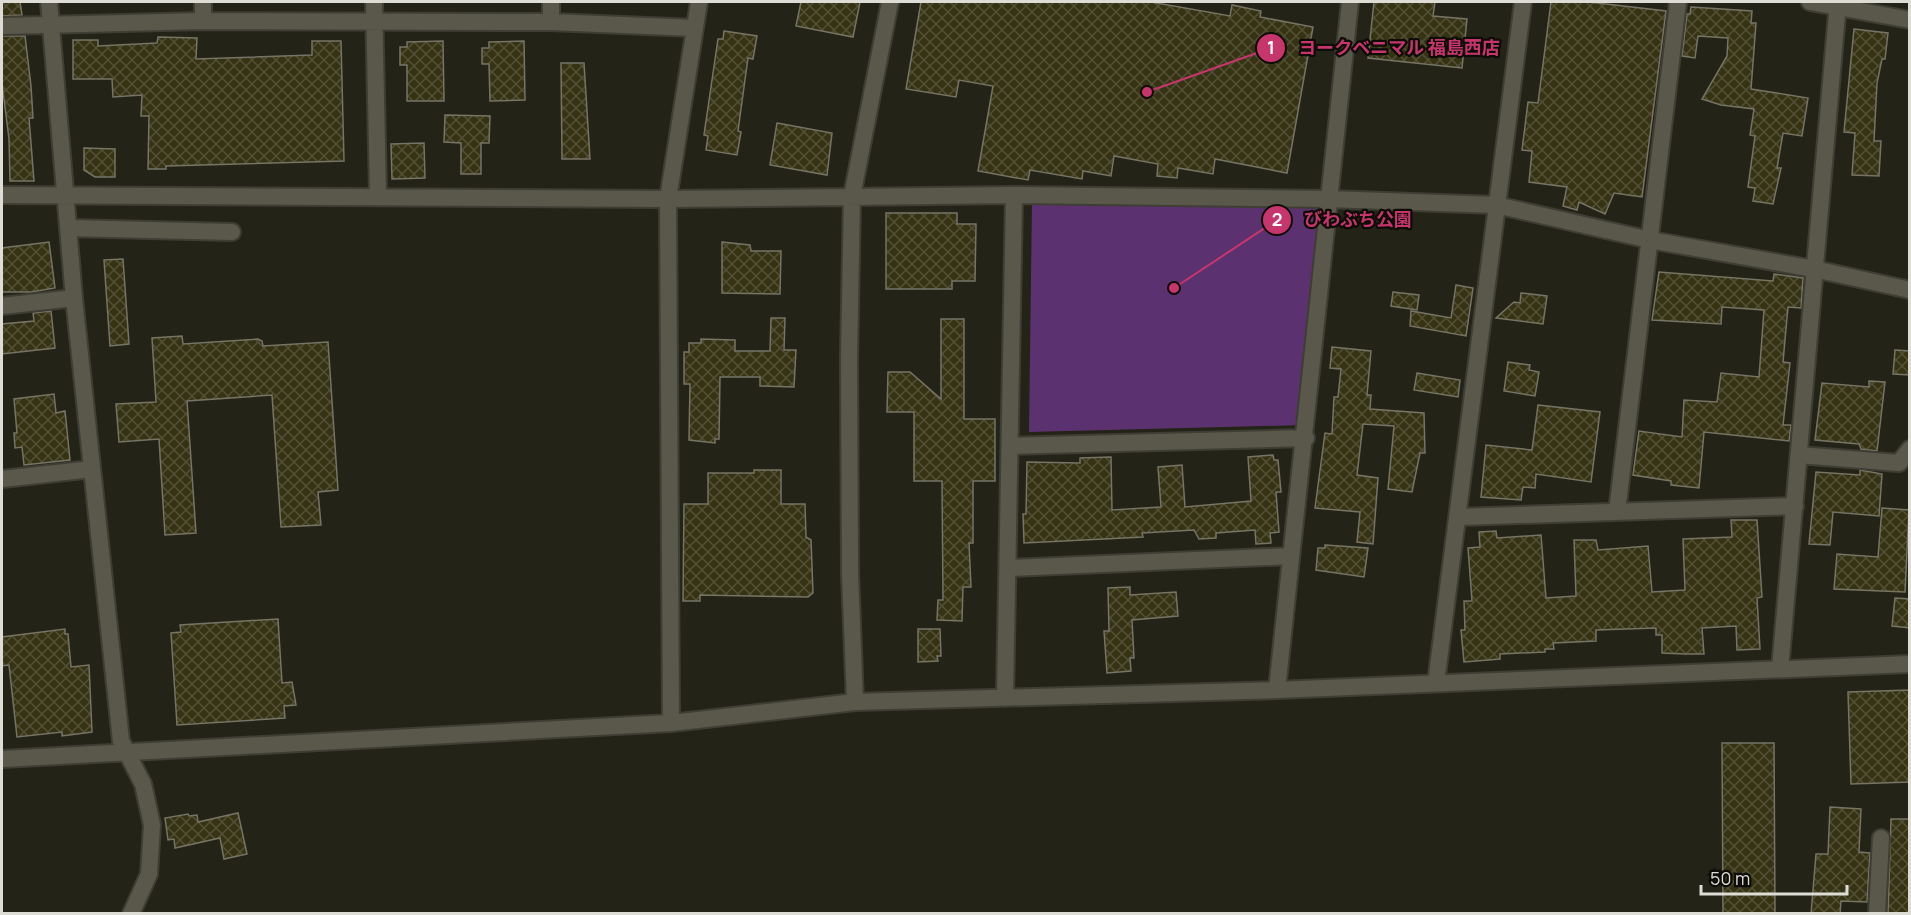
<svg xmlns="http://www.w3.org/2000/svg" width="1911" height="915" font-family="Manrope,'Noto Sans JP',sans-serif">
	<defs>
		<pattern id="building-cross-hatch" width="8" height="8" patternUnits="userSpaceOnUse" patternTransform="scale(1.5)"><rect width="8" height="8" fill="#363314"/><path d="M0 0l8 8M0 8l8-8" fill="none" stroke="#535035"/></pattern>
	</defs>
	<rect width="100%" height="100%" fill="#242317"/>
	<path fill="#5b326f" d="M 1032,201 L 1326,202 L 1305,425 L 1029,432 Z"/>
	<path fill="url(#building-cross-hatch)" stroke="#757465" stroke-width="1.5" d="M 2,2 L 20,2 L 22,15 L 2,16 Z
		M 801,2 L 860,2 L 853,37 L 796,26 Z
		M 921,2 L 1151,2 L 1230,16 L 1232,5 L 1261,11 L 1260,17 L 1313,27 L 1287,173 L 1215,159 L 1213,174 L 1178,168 L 1177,178 L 1157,176 L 1158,164 L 1114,156 L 1111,176 L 1083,171 L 1082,179 L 1030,170 L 1028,180 L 978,171 L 993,86 L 959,80 L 956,97 L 906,89 Z
		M 1374,2 L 1435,2 L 1433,16 L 1467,19 L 1462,68 L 1368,58 Z
		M 1551,2 L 1589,2 L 1666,11 L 1642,197 L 1614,193 L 1605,214 L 1579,202 L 1577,210 L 1563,206 L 1567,187 L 1529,182 L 1532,151 L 1522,150 L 1528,102 L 1538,103 Z
		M 1691,7 L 1752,11 L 1751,23 L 1756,23 L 1751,89 L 1808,98 L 1802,136 L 1783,133 L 1777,168 L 1781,168 L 1773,204 L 1753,201 L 1755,188 L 1748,187 L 1755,136 L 1750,135 L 1754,109 L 1721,105 L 1702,99 L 1727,56 L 1728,38 L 1698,36 L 1695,58 L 1682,56 L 1687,14 L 1690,14 Z
		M 1854,29 L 1888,33 L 1885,59 L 1882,59 L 1877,83 L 1874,141 L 1881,141 L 1879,176 L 1852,175 L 1855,133 L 1844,132 Z
		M 724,31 L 757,36 L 753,59 L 748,58 L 738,131 L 741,132 L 737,155 L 706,150 L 708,136 L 704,135 L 718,39 L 723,39 Z
		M 2,36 L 25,36 L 31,86 L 33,118 L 29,118 L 34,181 L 10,181 L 9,139 L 2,83 Z
		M 158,37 L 197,38 L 196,59 L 312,55 L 312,41 L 341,41 L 344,161 L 166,166 L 166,169 L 148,169 L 149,116 L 141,116 L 142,95 L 113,97 L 112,79 L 73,79 L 73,40 L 98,40 L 98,46 L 157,43 Z
		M 443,41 L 444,101 L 407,101 L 407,65 L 400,65 L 400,47 L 407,47 L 407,42 Z
		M 524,41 L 525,100 L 490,101 L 489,64 L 482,64 L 482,48 L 489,48 L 489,42 Z
		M 561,63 L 584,63 L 590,159 L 562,159 Z
		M 445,115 L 490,116 L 489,143 L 481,143 L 481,174 L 461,174 L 461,143 L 444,142 Z
		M 777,123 L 832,133 L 827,175 L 770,165 Z
		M 424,143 L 425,178 L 392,179 L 391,144 Z
		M 84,148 L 115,149 L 115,177 L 95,177 L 84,170 Z
		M 886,213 L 957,213 L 957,224 L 976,224 L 975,281 L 952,281 L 952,289 L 886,289 Z
		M 49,242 L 55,288 L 31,292 L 2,292 L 2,248 Z
		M 722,242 L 750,245 L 751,251 L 781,251 L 780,294 L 722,293 Z
		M 123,259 L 129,344 L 110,346 L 104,260 Z
		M 1659,272 L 1773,281 L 1774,274 L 1803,278 L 1801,308 L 1788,307 L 1783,362 L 1790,363 L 1783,425 L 1791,425 L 1789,441 L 1704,432 L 1699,488 L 1671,485 L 1671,481 L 1633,475 L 1639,431 L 1682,437 L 1684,400 L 1717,402 L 1721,373 L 1759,377 L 1764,310 L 1722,307 L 1721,324 L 1652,320 Z
		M 1456,285 L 1473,288 L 1466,336 L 1410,326 L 1411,311 L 1451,318 Z
		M 1393,292 L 1419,295 L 1417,310 L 1391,306 Z
		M 1521,293 L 1547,296 L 1543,324 L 1496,318 L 1514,302 L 1520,303 Z
		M 51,311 L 55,348 L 2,354 L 2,324 L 34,321 L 33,313 Z
		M 771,318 L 785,318 L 784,350 L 796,350 L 794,387 L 760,386 L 760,377 L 720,377 L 719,439 L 715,439 L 715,443 L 689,440 L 690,384 L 684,384 L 684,352 L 689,352 L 689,343 L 701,343 L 701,339 L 735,340 L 735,351 L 770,351 Z
		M 941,319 L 964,319 L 964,419 L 995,419 L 995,481 L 973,481 L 973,543 L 969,543 L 971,587 L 963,587 L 962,621 L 937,620 L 938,600 L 943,600 L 942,481 L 914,481 L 914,412 L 887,412 L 888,372 L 910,372 L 941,399 Z
		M 182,336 L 183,344 L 258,339 L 262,341 L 263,346 L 328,342 L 338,490 L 318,492 L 321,525 L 281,527 L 272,395 L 187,401 L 196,533 L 165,535 L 159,439 L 119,442 L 116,404 L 156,402 L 152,338 Z
		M 1332,347 L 1371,351 L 1367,395 L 1371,395 L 1370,409 L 1424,413 L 1425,453 L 1420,453 L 1412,492 L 1388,489 L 1394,426 L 1363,424 L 1357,475 L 1378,478 L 1373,544 L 1357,542 L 1360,512 L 1315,508 L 1325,433 L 1332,434 L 1334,397 L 1338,397 L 1341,369 L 1330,368 Z
		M 1895,350 L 1910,351 L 1910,375 L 1893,374 Z
		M 1508,362 L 1530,365 L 1529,370 L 1539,372 L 1535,396 L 1504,391 Z
		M 1417,373 L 1460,380 L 1458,397 L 1414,390 Z
		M 1869,381 L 1885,382 L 1877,451 L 1861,449 L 1859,444 L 1815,440 L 1822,383 L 1869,387 Z
		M 54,394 L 56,413 L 65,411 L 70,460 L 24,465 L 22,447 L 15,448 L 14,433 L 17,433 L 14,399 Z
		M 1538,405 L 1600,412 L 1591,482 L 1536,474 L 1535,488 L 1523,487 L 1521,500 L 1481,497 L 1486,445 L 1532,450 Z
		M 1273,455 L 1274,460 L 1278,460 L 1281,492 L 1276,492 L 1279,532 L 1270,533 L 1271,543 L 1256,544 L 1255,530 L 1216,533 L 1216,538 L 1199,539 L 1194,530 L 1142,533 L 1143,537 L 1024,543 L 1023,514 L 1026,514 L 1027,462 L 1080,463 L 1080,458 L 1111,457 L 1112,510 L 1161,507 L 1158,467 L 1182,465 L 1185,507 L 1251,501 L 1248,457 Z
		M 754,470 L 781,470 L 781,504 L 805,504 L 806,537 L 811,540 L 813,593 L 808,597 L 700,595 L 700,601 L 683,601 L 684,504 L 708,504 L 708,473 L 754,473 Z
		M 1860,470 L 1882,474 L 1879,516 L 1833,512 L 1830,545 L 1809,544 L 1816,472 L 1860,475 Z
		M 1882,508 L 1909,510 L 1905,592 L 1834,589 L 1837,554 L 1878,557 Z
		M 1731,520 L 1757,520 L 1762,597 L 1757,598 L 1760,649 L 1737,650 L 1736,626 L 1702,628 L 1704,654 L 1685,654 L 1662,653 L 1662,635 L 1656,635 L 1656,628 L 1596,630 L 1596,641 L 1553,643 L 1554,649 L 1545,649 L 1545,652 L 1500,654 L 1500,659 L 1464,662 L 1461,630 L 1465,630 L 1464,601 L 1472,601 L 1468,548 L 1480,547 L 1479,532 L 1496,531 L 1497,538 L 1541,535 L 1546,598 L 1576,596 L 1574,540 L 1596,540 L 1598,550 L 1648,546 L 1652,592 L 1685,590 L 1683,539 L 1732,537 Z
		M 1325,545 L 1368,548 L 1364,577 L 1316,570 L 1318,548 L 1325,548 Z
		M 1130,587 L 1130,595 L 1176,592 L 1178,616 L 1132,620 L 1134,658 L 1130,658 L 1131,671 L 1107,673 L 1104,631 L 1109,631 L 1108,588 Z
		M 1895,598 L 1910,599 L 1910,628 L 1892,626 Z
		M 278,619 L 282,683 L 292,682 L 296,705 L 284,706 L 285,718 L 177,725 L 171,633 L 181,632 L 180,625 Z
		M 65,629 L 65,634 L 68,634 L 71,667 L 89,665 L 92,732 L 62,736 L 62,732 L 17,737 L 9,665 L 2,666 L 2,637 Z
		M 918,629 L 940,629 L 941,656 L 937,656 L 938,661 L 918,662 Z
		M 1910,690 L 1910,782 L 1851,784 L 1848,692 Z
		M 1722,743 L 1774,743 L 1775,914 L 1723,914 Z
		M 1830,807 L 1861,809 L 1859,852 L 1870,853 L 1867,902 L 1841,901 L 1840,914 L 1811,914 L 1816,854 L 1828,854 Z
		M 238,813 L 247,854 L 224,859 L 220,838 L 175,848 L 174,839 L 168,840 L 165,818 L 188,814 L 189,816 L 197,815 L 198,822 Z
		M 1891,819 L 1910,819 L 1910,914 L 1888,914 Z"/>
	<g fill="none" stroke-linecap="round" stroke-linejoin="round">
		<defs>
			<path id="minor" d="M 49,2 L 74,298 L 121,741 L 143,784 L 152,825 L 149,874 L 131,914
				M 203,2 L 203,21
				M 374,2 L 378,195
				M 1810,2 L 1910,20
				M 551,22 L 551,2
				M 2,26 L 203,21 L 551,22 L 695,28
				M 2,195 L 668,199 L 1014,195 L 1329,199 L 1496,205 L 1650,240 L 1814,269 L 1910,290
				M 68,228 L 232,232
				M 2,306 L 74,298
				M 1011,446 L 1306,438
				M 1799,455 L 1899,463 L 1910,449
				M 2,479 L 92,469
				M 1617,512 L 1678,2
				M 1459,517 L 1795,506
				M 1008,568 L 1291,556
				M 1780,669 L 1838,2
				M 1436,683 L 1523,2
				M 1277,690 L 1350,2
				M 1005,698 L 1014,195
				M 855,702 L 850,574 L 849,359 L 852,196 L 890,2
				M 671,723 L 668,199 L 699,2
				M 2,759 L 671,723 L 855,702 L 1277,690 L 1910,664
				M 1877,914 L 1881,838"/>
		</defs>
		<use href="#minor" stroke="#3f3e35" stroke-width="20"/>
		<use href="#minor" stroke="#5a584a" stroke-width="16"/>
	</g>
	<path fill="none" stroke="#c6366d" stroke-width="2" d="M1147 92L1271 48M1174 288L1277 220"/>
	<g fill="#c6366d" stroke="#0d0c07" stroke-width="2">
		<circle cx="1147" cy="92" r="6"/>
		<circle cx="1174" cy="288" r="6"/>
		<circle cx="1271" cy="48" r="15"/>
		<circle cx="1277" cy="220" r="15"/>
	</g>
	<g font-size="18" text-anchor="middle" font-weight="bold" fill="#fff">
		<text x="1271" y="54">1</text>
		<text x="1277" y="226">2</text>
	</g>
	<g font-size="18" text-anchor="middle" font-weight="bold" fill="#c6366d" stroke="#0d0c07" stroke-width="4.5" stroke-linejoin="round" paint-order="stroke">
		<text x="1399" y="54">ヨークベニマル 福島西店</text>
		<text x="1358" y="226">びわぶち公園</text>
	</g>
	<rect width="1911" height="915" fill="none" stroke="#deddd5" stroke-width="6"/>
	<path d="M1701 885v9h146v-9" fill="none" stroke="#deddd5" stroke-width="3"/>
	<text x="1710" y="885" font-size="18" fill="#deddd5" stroke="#0d0c07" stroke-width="4.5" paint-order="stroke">50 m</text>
</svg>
